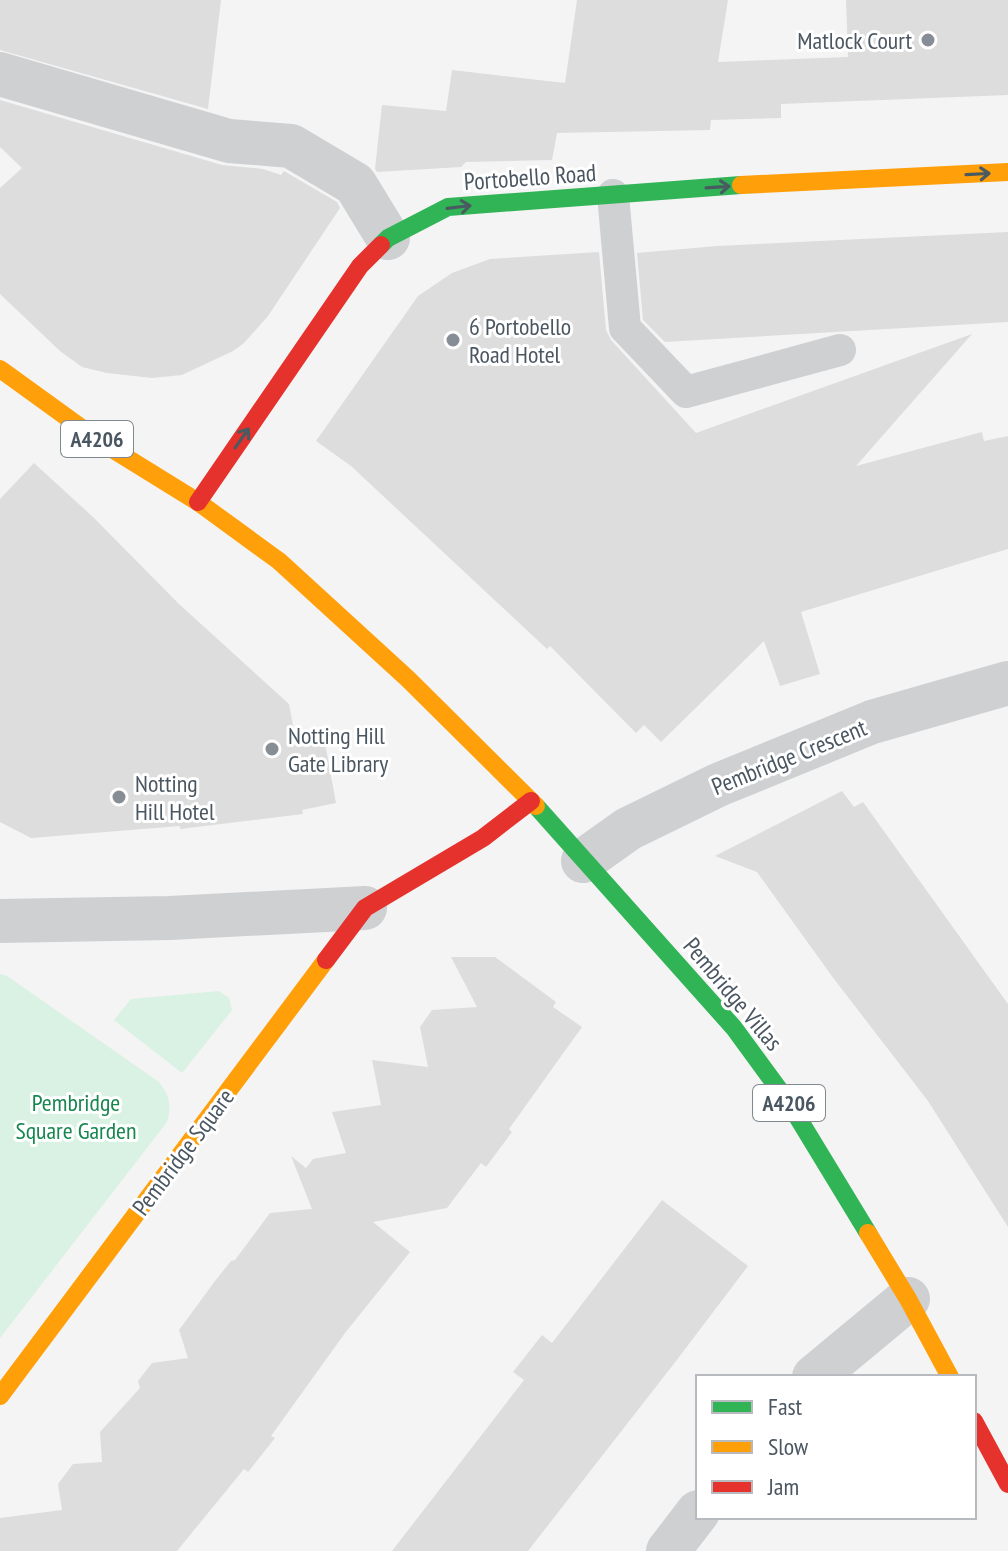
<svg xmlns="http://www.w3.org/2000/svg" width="1008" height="1551" font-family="'PT Sans Narrow',sans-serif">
	<rect width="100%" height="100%" fill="#f4f4f4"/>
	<path fill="#d9f2e3" d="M 0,974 L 7,976 L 159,1082 C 170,1097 172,1105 167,1122 L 0,1338 Z
		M 219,991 L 229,998 L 232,1010 L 182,1073 L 114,1020 L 131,999 Z"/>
	<path fill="#ddddde" d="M 0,0 L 221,0 L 208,109 L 0,50 Z
		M 577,0 L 728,0 L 718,62 L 848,57 L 846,0 L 1008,0 L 1008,95 L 781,104 L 781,118 L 711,120 L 710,130 L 557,133 L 552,160 L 466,162 L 461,167 L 377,172 L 375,169 L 382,105 L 446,111 L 452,70 L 565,83 Z
		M 0,100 L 222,165 L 263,169 L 281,175 L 284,171 L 337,202 L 340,208 L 268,316 L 244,343 L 233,351 L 182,375 L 152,378 L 107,373 L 82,367 L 60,351 L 0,294 L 0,188 L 22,168 L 0,147 Z
		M 1008,232 L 1008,322 L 665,342 L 643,320 L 637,253 L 717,246 Z
		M 599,252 L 606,330 L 611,340 L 696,433 L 972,334 L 856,466 L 982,432 L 984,441 L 1008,436 L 1008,549 L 801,612 L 820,674 L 780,686 L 764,641 L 661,742 L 644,725 L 636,733 L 550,646 L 547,649 L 351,466 L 316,441 L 418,296 L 452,273 L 490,259 Z
		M 34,463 L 93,517 L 179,604 L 289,704 L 297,747 L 325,743 L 336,803 L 302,810 L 303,814 L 180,829 L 180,826 L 31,838 L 0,822 L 0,499 Z
		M 842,791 L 854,807 L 863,802 L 1008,1004 L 1008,1227 L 928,1101 L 834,979 L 757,872 L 715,856 Z
		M 451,957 L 495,957 L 556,1002 L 553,1007 L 582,1027 L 509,1129 L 512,1132 L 486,1167 L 481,1163 L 447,1208 L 373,1222 L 410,1252 L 345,1333 L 271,1436 L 275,1438 L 248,1472 L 244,1469 L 177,1551 L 0,1551 L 0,1518 L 62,1510 L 58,1484 L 73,1464 L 102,1462 L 100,1432 L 140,1388 L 138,1381 L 152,1363 L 188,1358 L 179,1330 L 215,1281 L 231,1261 L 235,1260 L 270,1213 L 312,1209 L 291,1156 L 306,1168 L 313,1159 L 346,1153 L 332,1112 L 381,1105 L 372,1060 L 428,1067 L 420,1027 L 432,1010 L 477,1007 Z
		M 662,1200 L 748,1266 L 676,1361 L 528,1551 L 392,1551 L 524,1380 L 513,1372 L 542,1335 L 552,1343 Z"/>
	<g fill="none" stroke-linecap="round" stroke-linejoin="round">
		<path stroke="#ced0d2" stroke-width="32" d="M 613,195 L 625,328 L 686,392 L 840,350"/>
		<path stroke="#ced0d2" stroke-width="44" d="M 0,74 L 229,141 L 291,146 L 355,184 L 388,238
			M 583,861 L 628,829 L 718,785 L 872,722 L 1008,683
			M 0,921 L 170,918 L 365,908
			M 814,1377 L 908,1299
			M 668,1551 L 698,1512"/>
		<path stroke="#30b455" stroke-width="18" d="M 381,245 L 388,238 L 448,207 L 741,185
			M 536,806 L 734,1028 L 789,1103 L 868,1233"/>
		<path stroke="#ff9f0a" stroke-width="18" d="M 741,185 L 1008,172
			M 0,369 L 101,442 L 198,502 L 279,561 L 408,679 L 536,806
			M 868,1233 L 908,1299 L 950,1377
			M 0,1396 L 326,960"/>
		<path stroke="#e5322d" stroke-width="18" d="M 198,502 L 360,266 L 381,245
			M 326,960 L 365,908 L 483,838 L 531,801
			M 974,1421 L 1008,1484"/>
	</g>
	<defs><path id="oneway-shaft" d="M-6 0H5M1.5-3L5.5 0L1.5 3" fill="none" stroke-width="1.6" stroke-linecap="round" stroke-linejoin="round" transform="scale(2)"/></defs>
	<g stroke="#495b60">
		<use href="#oneway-shaft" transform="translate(978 174) rotate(-3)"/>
		<use href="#oneway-shaft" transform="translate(718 187) rotate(-4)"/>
		<use href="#oneway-shaft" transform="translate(459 207) rotate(-7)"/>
		<use href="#oneway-shaft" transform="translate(242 438) rotate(-55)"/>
	</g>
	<g fill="#868d94" stroke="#fff" stroke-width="3">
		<circle cx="928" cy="40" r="8"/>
		<circle cx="453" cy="340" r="8"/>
		<circle cx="272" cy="749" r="8"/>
		<circle cx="119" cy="797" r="8"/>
	</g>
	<g text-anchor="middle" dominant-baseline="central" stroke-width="6" stroke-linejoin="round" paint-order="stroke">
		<g fill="#fff" stroke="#808990" stroke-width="2">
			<rect x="61" y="421" width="72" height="36" rx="6"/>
			<rect x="753" y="1085" width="72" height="36" rx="6"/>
		</g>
		<g font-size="22" font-weight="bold" fill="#4a5661">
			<text x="97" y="439">A4206</text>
			<text x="789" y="1103">A4206</text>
		</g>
		<g font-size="24" fill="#4a5661" stroke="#fff" text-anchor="start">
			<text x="912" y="40" text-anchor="end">Matlock Court</text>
			<text x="469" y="326">6 Portobello<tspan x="469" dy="28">Road Hotel</tspan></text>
			<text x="288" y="735">Notting Hill<tspan x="288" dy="28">Gate Library</tspan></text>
			<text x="135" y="783">Notting<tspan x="135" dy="28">Hill Hotel</tspan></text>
		</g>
		<g font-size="24" fill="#4a5661" stroke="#fff">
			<text transform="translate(530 177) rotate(-4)">Portobello Road</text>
			<text transform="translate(789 757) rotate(-22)">Pembridge Crescent</text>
			<text transform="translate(733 994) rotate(50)">Pembridge Villas</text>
			<text transform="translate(183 1152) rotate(-53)">Pembridge Square</text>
		</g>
		<g font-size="24" fill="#17864f" stroke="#fff">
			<text x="76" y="1102">Pembridge<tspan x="76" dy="28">Square Garden</tspan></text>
		</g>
	</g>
	<rect x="696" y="1375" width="280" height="144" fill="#ffffff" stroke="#b7bbc0" stroke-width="2"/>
	<rect x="712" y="1401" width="40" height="12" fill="#30b455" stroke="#b7bbc0" stroke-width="2"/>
	<text x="768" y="1415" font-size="24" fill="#4a5661">Fast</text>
	<rect x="712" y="1441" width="40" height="12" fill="#ff9f0a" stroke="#b7bbc0" stroke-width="2"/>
	<text x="768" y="1455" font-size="24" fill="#4a5661">Slow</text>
	<rect x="712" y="1481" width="40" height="12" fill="#e5322d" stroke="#b7bbc0" stroke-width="2"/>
	<text x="768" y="1495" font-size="24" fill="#4a5661">Jam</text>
</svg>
